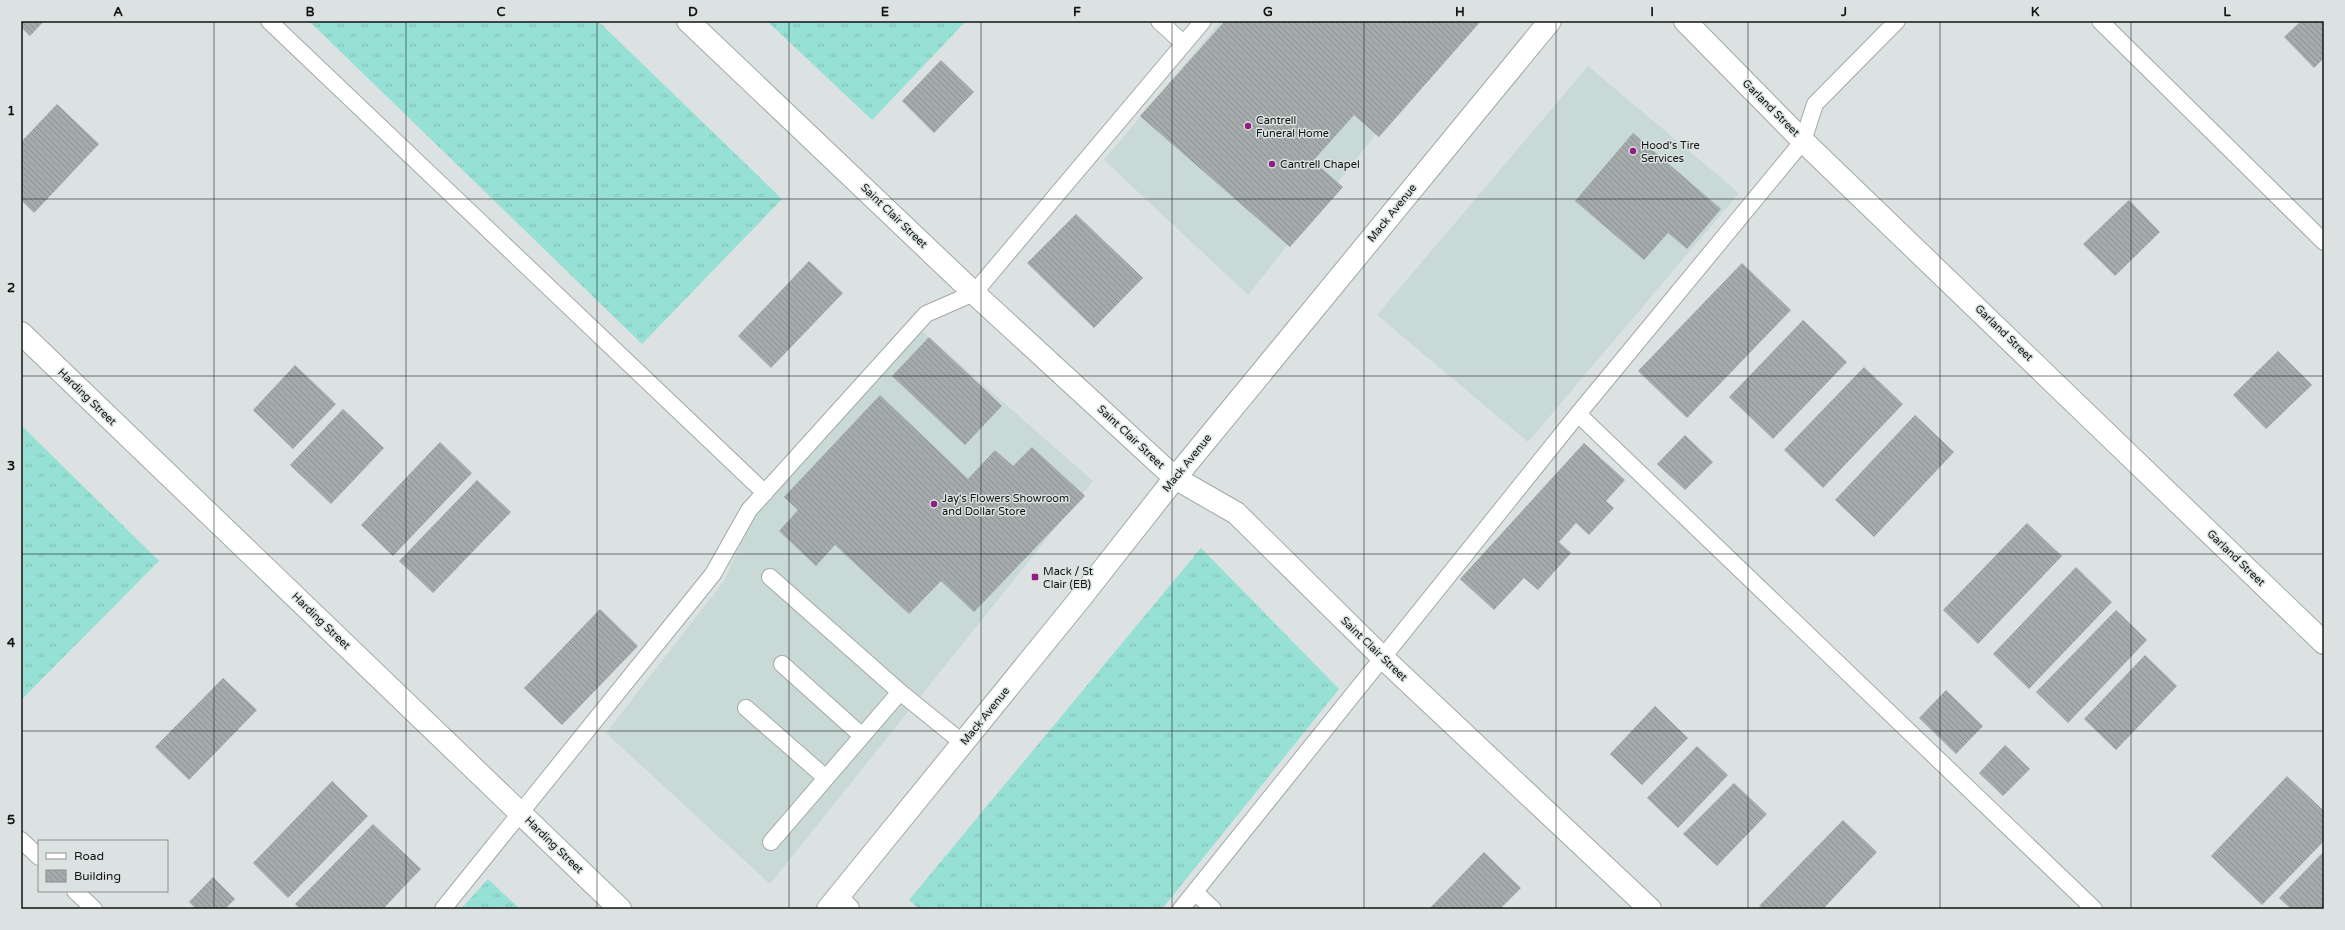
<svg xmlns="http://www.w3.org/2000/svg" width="2345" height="930" font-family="'Varela Round',sans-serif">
	<defs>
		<pattern id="grass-tufts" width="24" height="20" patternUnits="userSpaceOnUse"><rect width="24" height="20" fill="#97e0d5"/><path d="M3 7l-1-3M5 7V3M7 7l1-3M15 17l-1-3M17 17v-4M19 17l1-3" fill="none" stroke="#81bfb6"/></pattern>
		<pattern id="building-back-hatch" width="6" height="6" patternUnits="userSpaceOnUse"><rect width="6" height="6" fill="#a4abaa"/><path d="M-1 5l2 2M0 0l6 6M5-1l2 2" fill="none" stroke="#8c9291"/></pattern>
	</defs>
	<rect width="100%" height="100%" fill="#dbe2e1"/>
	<path fill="#c9d9d6" d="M 1221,21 L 1466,21 L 1248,295 L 1104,160 Z
		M 1588,66 L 1739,193 L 1528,442 L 1377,315 Z
		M 922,331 L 1093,481 L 770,884 L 606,733 L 724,581 L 752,519 Z"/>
	<path fill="url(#grass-tufts)" d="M 311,21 L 598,21 L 782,199 L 642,344 L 310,22 Z
		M 767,21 L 966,21 L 872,120 Z
		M 21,425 L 159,561 L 21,700 Z
		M 1201,548 L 1339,689 L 1162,909 L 919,909 L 909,900 Z
		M 488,879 L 520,909 L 461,909 Z"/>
	<path fill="url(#building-back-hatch)" d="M 21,21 L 44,21 L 30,36 L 21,27 Z
		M 1225,21 L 1481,21 L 1379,137 L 1354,115 L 1313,161 L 1343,187 L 1290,247 L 1140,116 Z
		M 2301,21 L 2324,21 L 2324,58 L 2314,68 L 2284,37 Z
		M 941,60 L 974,92 L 934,133 L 902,101 Z
		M 57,104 L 99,144 L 34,213 L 21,200 L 21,142 Z
		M 1633,133 L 1721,209 L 1687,249 L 1668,233 L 1644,260 L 1575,201 Z
		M 2129,200 L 2160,232 L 2115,276 L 2083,244 Z
		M 1076,214 L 1143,278 L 1094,328 L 1027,263 Z
		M 809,261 L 843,293 L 771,368 L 738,336 Z
		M 1742,263 L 1791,310 L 1687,418 L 1638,371 Z
		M 1803,320 L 1847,362 L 1773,439 L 1729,397 Z
		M 929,337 L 1002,406 L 965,445 L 892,376 Z
		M 2278,351 L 2312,385 L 2266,429 L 2233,395 Z
		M 295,365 L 336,404 L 293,449 L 253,410 Z
		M 1864,367 L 1903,404 L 1823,488 L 1784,450 Z
		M 880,395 L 968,479 L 995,450 L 1013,466 L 1032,447 L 1085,496 L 974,612 L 941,581 L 909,614 L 835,545 L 816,566 L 779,531 L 798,510 L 784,497 Z
		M 343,409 L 384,448 L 331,504 L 290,465 Z
		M 1915,415 L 1954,452 L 1874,537 L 1835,500 Z
		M 1685,435 L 1713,462 L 1685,490 L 1657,464 Z
		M 440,442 L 472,473 L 393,556 L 361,525 Z
		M 1584,443 L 1625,480 L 1606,501 L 1614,508 L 1589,535 L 1576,523 L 1559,542 L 1571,553 L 1538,590 L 1524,578 L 1494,610 L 1460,579 Z
		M 477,480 L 511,512 L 433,593 L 399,561 Z
		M 2027,523 L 2062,556 L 1978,644 L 1943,610 Z
		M 2076,567 L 2112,602 L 2029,689 L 1993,654 Z
		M 600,609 L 638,646 L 562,725 L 524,688 Z
		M 2116,610 L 2147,640 L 2068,723 L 2036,692 Z
		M 2145,655 L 2177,686 L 2116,750 L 2084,719 Z
		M 223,678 L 257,710 L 189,780 L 155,747 Z
		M 1946,690 L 1983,726 L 1956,754 L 1919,718 Z
		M 1655,706 L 1688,738 L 1642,785 L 1610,754 Z
		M 2005,745 L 2030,769 L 2003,796 L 1979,773 Z
		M 1697,746 L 1728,775 L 1678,828 L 1647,798 Z
		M 2287,776 L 2324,811 L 2324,841 L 2262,905 L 2211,856 Z
		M 332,781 L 368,816 L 288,898 L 253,863 Z
		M 1734,783 L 1767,814 L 1717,866 L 1683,834 Z
		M 1843,820 L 1877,852 L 1823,909 L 1763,909 L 1759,906 Z
		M 373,824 L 421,869 L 383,909 L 300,909 L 295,904 Z
		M 2324,851 L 2324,909 L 2291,909 L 2279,898 Z
		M 1484,852 L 1521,888 L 1500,909 L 1429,909 Z
		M 213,877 L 235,899 L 225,909 L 196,909 L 189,902 Z"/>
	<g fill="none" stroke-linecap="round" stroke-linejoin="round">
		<defs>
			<path id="service" d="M 269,21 L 765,493
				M 1159,21 L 1184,44
				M 2100,21 L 2324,242
				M 1578,414 L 2094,909
				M 770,577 L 900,692 L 963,743
				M 782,664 L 862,736
				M 746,708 L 826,778
				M 21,840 L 39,857
				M 771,842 L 900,692
				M 75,891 L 94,909
				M 1195,892 L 1213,909
				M 443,909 L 713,574 L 749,510 L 926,314 L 974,293 L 1203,21
				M 1181,909 L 1578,414 L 1803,141 L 1815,104 L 1897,21"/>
			<path id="minor" d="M 688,21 L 974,293 L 1175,478 L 1236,513 L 1382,657 L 1650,909
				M 1685,21 L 1803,141 L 2324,643
				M 21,333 L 620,909
				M 837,898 L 848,909"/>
			<path id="secondary" d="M 828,909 L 1079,600 L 1175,478 L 1550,21"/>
		</defs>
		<use href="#service" stroke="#a2a9a8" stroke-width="18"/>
		<use href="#minor" stroke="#a2a9a8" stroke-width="24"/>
		<use href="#secondary" stroke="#a2a9a8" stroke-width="24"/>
		<use href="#service" stroke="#fff" stroke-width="16"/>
		<use href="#minor" stroke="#fff" stroke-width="22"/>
		<use href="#secondary" stroke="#fff" stroke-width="22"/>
	</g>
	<path fill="none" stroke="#101312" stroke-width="1" stroke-opacity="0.55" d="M 214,21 L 214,909M 406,21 L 406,909M 597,21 L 597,909M 789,21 L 789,909M 981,21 L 981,909M 1172,21 L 1172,909M 1364,21 L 1364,909M 1556,21 L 1556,909M 1748,21 L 1748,909M 1940,21 L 1940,909M 2131,21 L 2131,909M 21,199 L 2324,199M 21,376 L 2324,376M 21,554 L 2324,554M 21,731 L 2324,731"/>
	<g fill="#901f81" stroke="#dbe2e1" stroke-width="1.5">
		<circle cx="1248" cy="126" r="4"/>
		<circle cx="1633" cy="151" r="4"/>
		<circle cx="1272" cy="164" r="4"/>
		<circle cx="934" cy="504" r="4"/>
		<rect x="1031" y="573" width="8" height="8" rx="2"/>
	</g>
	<g text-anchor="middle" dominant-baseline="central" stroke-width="3" stroke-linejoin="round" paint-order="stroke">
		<g font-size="11" fill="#101312" stroke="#dbe2e1">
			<text transform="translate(1771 108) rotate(45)">Garland Street</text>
			<text transform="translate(1392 213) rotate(-51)">Mack Avenue</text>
			<text transform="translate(894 216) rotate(44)">Saint Clair Street</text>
			<text transform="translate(2004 333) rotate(44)">Garland Street</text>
			<text transform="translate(87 397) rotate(44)">Harding Street</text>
			<text transform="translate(1131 437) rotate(43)">Saint Clair Street</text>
			<text transform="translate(1187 463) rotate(-51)">Mack Avenue</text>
			<text transform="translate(2236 558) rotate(44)">Garland Street</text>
			<text transform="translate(321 621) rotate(44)">Harding Street</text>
			<text transform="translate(1374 649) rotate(44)">Saint Clair Street</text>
			<text transform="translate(985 716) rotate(-51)">Mack Avenue</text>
			<text transform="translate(554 845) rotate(44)">Harding Street</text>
		</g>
		<g font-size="11" fill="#101312" stroke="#dbe2e1" text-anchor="start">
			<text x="1256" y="120">Cantrell<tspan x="1256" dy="13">Funeral Home</tspan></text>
			<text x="1641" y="145">Hood's Tire<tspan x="1641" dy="13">Services</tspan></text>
			<text x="1280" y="164">Cantrell Chapel</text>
			<text x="942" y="498">Jay's Flowers Showroom<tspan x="942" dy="13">and Dollar Store</tspan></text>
			<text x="1043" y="571">Mack / St<tspan x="1043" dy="13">Clair (EB)</tspan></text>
		</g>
	</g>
	<rect width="2345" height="930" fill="none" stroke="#dbe2e1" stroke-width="44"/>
	<rect x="38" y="840" width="130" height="52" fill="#dbe2e1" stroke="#8a8f8e"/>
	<rect x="46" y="853" width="20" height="6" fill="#ffffff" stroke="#8a8f8e"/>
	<text x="74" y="860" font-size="12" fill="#101312">Road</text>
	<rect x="46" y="870" width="20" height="12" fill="url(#building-back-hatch)" stroke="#8a8f8e"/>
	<text x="74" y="880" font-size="12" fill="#101312">Building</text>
	<rect x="22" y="22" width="2301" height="886" fill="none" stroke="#101312" stroke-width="1.5"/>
	<g font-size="13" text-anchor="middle" font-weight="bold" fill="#101312">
		<text x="118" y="16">A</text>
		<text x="310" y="16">B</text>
		<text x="501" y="16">C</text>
		<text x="693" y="16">D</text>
		<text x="885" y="16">E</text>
		<text x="1077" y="16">F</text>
		<text x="1268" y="16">G</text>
		<text x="1460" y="16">H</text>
		<text x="1652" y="16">I</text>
		<text x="1844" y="16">J</text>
		<text x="2035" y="16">K</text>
		<text x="2227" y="16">L</text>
		<text x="11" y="115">1</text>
		<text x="11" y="292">2</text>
		<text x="11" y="470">3</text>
		<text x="11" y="647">4</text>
		<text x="11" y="824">5</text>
	</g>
</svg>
